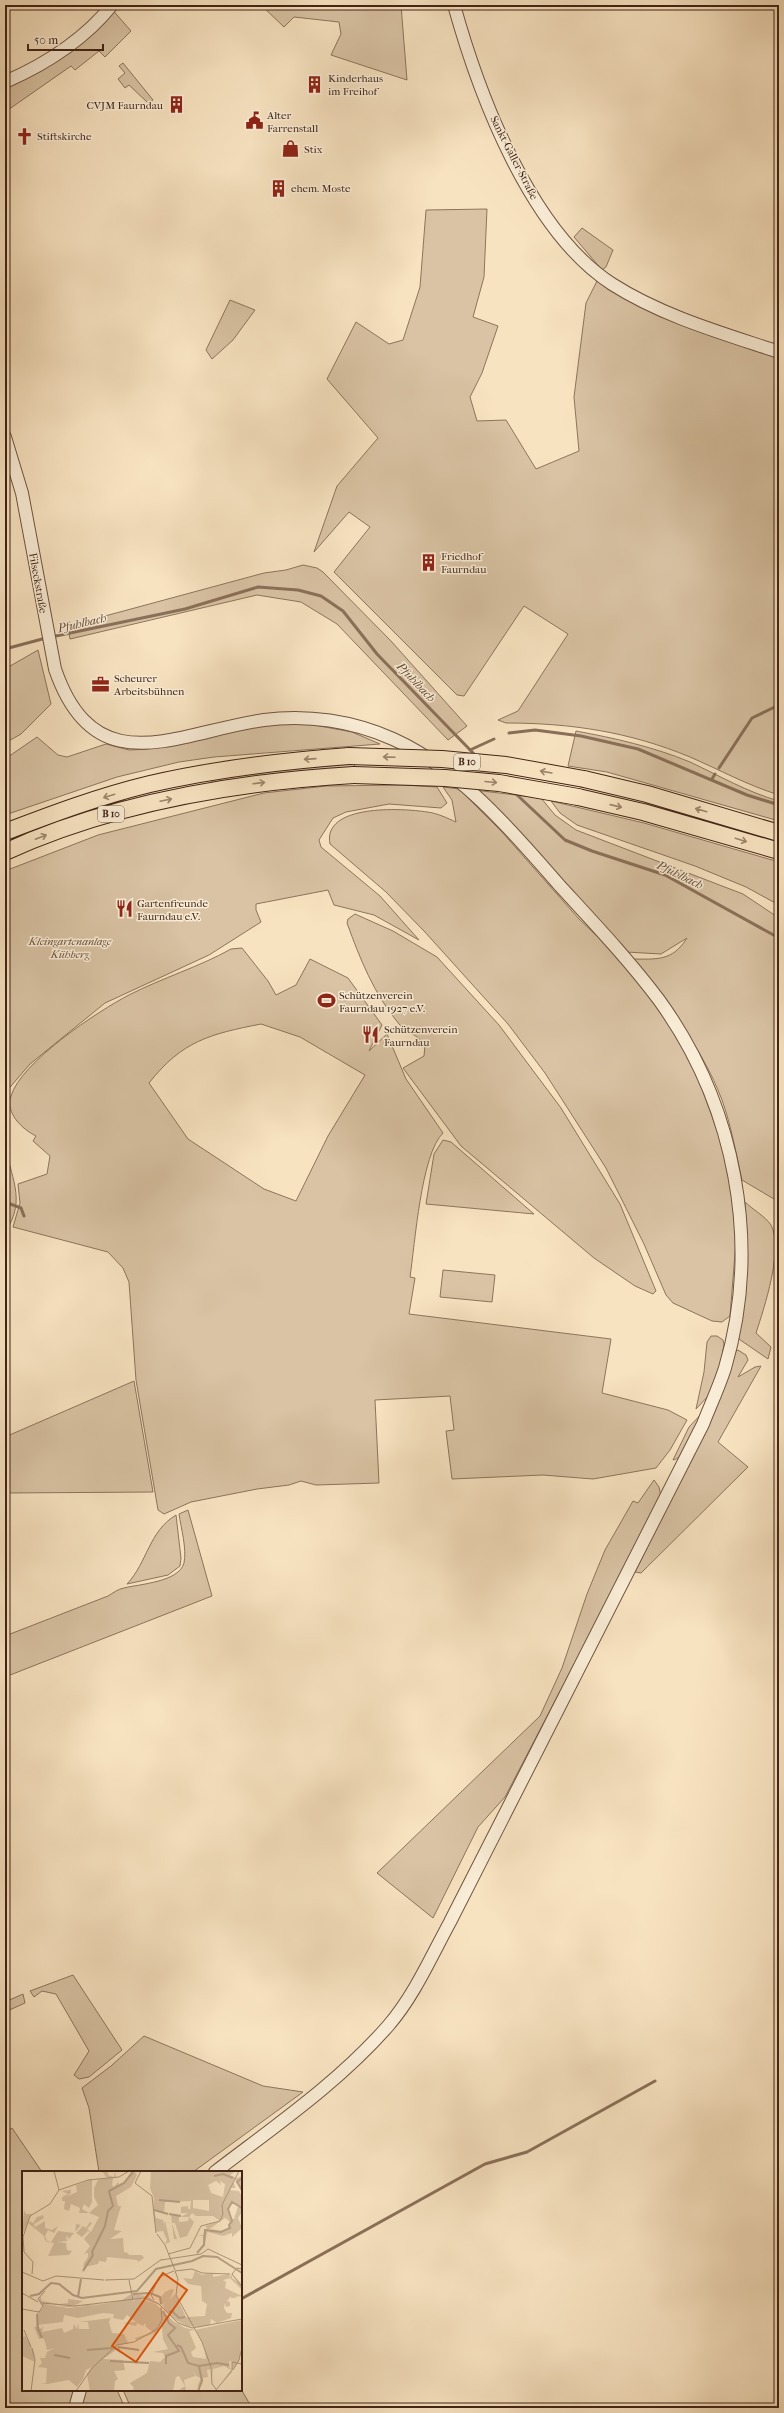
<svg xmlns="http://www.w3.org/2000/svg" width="784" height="2413" font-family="'IM FELL French Canon',serif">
	<rect width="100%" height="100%" fill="#f8e3c1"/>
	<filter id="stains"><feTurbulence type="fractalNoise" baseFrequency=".005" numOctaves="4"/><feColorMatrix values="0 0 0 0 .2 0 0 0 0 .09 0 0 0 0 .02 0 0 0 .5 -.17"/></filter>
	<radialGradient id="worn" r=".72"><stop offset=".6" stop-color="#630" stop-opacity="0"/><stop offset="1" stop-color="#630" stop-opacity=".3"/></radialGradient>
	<path fill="#d9c3a4" stroke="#8d745c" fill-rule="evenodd" d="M 261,5 L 401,5 L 407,80 L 331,55 L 341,34 L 339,22 L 294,17 L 284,27 Z
		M 110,7 L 131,31 L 105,57 L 99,51 L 75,70 L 71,66 L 5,112 L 5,82 L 36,68 Z
		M 123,63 L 153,100 L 148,103 L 129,85 L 125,88 L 118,79 L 125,73 L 119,66 Z
		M 487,209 L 484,277 L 473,317 L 498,326 L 482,373 L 470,397 L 477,421 L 506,420 L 536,469 L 579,451 L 574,397 L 586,303 L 597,281 L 638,305 L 680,324 L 779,352 L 779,795 C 747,785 720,770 690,757 C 630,732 571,723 506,723 L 498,720 L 518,711 L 568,634 L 524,606 L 464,696 L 457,695 L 334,572 L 370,527 L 349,512 L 314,552 L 337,486 L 378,438 L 327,379 L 356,322 L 389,344 L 403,340 L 420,287 L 426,210 Z
		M 582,228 L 613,250 L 606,267 L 602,270 L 574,237 Z
		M 230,300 L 255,310 L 233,340 L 212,359 L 206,350 Z
		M 303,565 L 317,568 L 323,572 L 391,641 L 467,726 L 448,740 L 337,624 L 301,602 L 257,595 L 70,639 L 68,626 L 264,573 L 286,570 Z
		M 38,650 L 51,704 L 21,734 L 5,743 L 5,669 Z
		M 298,722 L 352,732 L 380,744 L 214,757 L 179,762 L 117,777 L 5,815 L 5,759 L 37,737 L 58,755 L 67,757 L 106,744 L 129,750 L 148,749 L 262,725 Z
		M 576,731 C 614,738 654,747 690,762 C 720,776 747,792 779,801 L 779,821 L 607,772 L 568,766 Z
		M 355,763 L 354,768 L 276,774 L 212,783 L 210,777 L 276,768 Z
		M 403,785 L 437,787 L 447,803 L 441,808 L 389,804 L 346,812 L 333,818 L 319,840 L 321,847 L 380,896 L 419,940 L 374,915 L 334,905 L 328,890 L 256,904 L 256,910 L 261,922 L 209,955 L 105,1003 L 30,1064 L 5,1093 L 5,871 L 98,835 L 264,793 L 326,786 Z
		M 443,787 L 459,789 L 501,831 L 579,919 L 618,956 L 655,1003 L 680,1041 L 695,1070 L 724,1149 L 733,1193 L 736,1241 L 730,1316 L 722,1322 L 712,1321 L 673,1303 L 666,1295 L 644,1244 L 606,1168 L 545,1073 L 508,1024 L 424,931 L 386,892 L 330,844 C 322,804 402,808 427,812 C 437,813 447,818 456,822 L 452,800 Z
		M 474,790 L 541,798 L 555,815 L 576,830 L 743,894 L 779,918 L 779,1202 L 742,1180 C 736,1153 731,1125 722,1100 C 702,1047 666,1003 631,959 C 656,959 672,962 687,938 L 661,954 L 626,952 Z
		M 123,797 L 124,803 L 5,844 L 5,838 Z
		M 551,801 L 644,823 L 779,862 L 779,905 L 746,887 L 695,866 L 577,825 L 560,813 Z
		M 355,914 L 393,931 L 437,957 L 499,1025 L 561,1108 L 620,1204 L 656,1291 L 653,1294 L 635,1286 L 594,1258 L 461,1146 L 403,1068 L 424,1056 L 425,1045 C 417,1034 406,1032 399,1024 C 374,994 360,959 347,923 L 348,919 Z
		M 242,948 L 268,981 L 276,995 L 296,985 L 310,959 L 348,978 L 382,1025 L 369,1051 L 387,1034 L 406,1079 L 443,1133 C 421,1154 415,1244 410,1277 L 415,1278 L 409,1314 L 611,1339 L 602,1393 L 668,1410 L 687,1420 L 670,1450 L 656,1468 L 593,1479 L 543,1475 L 452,1479 L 446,1431 L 454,1430 L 450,1396 L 375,1400 L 379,1483 L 316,1485 L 301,1481 L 289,1485 L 257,1489 L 191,1502 L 164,1514 L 158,1510 L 136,1380 L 129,1282 L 123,1268 L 108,1252 L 13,1227 L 20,1203 L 18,1184 L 47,1174 L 50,1156 L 33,1141 L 36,1136 C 22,1129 5,1113 11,1096 C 21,1062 98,1011 129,995 C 162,978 199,967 231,949 ZM 261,1024 L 300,1037 L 365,1075 L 328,1136 L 296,1201 L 264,1189 L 188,1139 L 149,1083 C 182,1041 210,1034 261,1024 Z
		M 443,1140 L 451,1142 L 534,1214 L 426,1204 L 434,1154 Z
		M 5,1142 C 9,1176 28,1199 5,1232 Z
		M 745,1202 C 752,1209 765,1216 771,1225 C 784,1249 764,1308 756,1333 L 771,1347 L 768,1359 L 736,1337 L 745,1243 Z
		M 443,1270 L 495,1275 L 492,1302 L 440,1297 Z
		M 711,1336 L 717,1336 L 723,1340 L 724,1344 L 721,1363 L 710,1394 L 696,1409 L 704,1372 L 707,1342 Z
		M 738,1350 L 746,1355 L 748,1360 L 738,1377 L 755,1367 L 761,1366 L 718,1442 L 748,1467 L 641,1573 L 635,1572 L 682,1476 L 733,1353 Z
		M 134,1381 L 153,1492 L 5,1493 L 5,1437 Z
		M 705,1410 C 699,1421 685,1459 673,1460 L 689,1427 Z
		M 654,1480 L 659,1487 L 661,1497 L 505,1797 L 478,1827 L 433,1918 L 377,1873 L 540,1716 L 562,1668 L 587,1594 L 605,1550 L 633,1501 L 638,1503 Z
		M 188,1510 L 212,1596 L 5,1677 L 5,1636 L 108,1596 C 113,1593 118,1589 124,1588 C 140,1584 179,1582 184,1563 C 187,1549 181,1528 179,1514 Z
		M 176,1515 L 181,1558 L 180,1566 L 168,1575 L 127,1584 C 147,1563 149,1531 176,1515 Z
		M 73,1975 L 122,2050 L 89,2077 L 79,2079 L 74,2075 L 89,2051 L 56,1994 L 42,1991 L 34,1997 L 30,1991 Z
		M 23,1994 L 25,2003 L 5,2012 L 5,2002 Z
		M 144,2036 L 263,2086 L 303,2092 L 193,2172 L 99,2172 L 89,2108 L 82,2088 L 111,2066 Z
		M 12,2128 L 42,2172 L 23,2172 L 23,2390 L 74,2390 L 69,2408 L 5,2408 L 5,2133 Z
		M 241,2389 L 252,2408 L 131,2408 L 123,2390 Z
		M 84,2390 L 117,2390 L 125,2408 L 80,2408 Z"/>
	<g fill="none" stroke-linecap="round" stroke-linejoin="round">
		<path stroke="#8a7059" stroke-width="3" d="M 51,637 L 185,609 L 258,587 L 298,590 L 321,596 L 343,611 L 377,654 L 476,756
			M 5,649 L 46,638
			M 509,733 L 535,730 L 581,736 L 638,749 L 747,795 L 779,805
			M 470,750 L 494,739
			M 719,768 L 752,718 L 779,705
			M 712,779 L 715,774
			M 515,793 L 565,840 L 592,851 L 665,875 L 779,938
			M 5,1202 L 21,1208 L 24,1216
			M 241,2299 L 485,2164 L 527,2152 L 655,2081"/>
		<defs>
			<path id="tertiary" d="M 454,5 C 479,95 530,231 612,284 C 662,316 722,333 779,352
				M 5,82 C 46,64 84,40 112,5
				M 5,437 L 22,493 L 55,669 C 95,786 178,732 264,720 C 307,714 353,721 393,739 C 460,769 513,832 560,886 C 594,923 629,960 659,1000 C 735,1105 762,1243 725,1368 C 719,1387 710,1406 703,1424 L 450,1922 C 431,1957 414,1996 388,2026 C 338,2083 275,2126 215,2172
				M 75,2408 L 80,2390"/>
			<path id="trunk" d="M 584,779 L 647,794 L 779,833
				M 578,797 L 643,812 L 779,851
				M 5,832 C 52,814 100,796 150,784 C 215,769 282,761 349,756
				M 5,852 C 114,802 235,782 354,775"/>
		</defs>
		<use href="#tertiary" stroke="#6f5440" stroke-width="14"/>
		<use href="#trunk" stroke="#412415" stroke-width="18"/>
		<use href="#tertiary" stroke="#faedd7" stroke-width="12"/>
		<use href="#trunk" stroke="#f8e3c1" stroke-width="16"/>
		<defs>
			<path id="trunk-bridge" d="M 349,756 L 442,759 L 506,765 L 584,779
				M 354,775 L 445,778 L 499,783 L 578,797"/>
		</defs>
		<use href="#trunk-bridge" stroke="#412415" stroke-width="18" stroke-linecap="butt"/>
		<use href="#trunk-bridge" stroke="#f8e3c1" stroke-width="16"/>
	</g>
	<defs><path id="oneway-shaft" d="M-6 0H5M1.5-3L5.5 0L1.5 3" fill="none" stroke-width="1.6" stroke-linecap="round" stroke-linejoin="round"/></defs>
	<g stroke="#9c846b">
		<use href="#oneway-shaft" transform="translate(389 757) rotate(-178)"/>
		<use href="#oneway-shaft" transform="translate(310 759) rotate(176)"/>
		<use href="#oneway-shaft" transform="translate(546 772) rotate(-170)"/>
		<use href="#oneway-shaft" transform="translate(491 782) rotate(5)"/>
		<use href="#oneway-shaft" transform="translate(259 783) rotate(-7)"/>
		<use href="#oneway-shaft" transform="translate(109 796) rotate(163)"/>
		<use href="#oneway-shaft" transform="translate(166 800) rotate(-12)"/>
		<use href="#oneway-shaft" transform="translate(616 806) rotate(13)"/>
		<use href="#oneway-shaft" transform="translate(701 810) rotate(-164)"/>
		<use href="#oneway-shaft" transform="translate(41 837) rotate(-21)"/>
		<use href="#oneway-shaft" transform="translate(741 840) rotate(17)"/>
	</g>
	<defs>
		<symbol id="building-bare" viewBox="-9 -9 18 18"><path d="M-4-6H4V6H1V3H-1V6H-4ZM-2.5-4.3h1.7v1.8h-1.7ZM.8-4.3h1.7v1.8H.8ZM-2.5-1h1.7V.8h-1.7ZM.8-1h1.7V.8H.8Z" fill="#8f2418" stroke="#faedd7" stroke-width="2.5" paint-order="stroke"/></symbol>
		<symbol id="civic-bare" viewBox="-9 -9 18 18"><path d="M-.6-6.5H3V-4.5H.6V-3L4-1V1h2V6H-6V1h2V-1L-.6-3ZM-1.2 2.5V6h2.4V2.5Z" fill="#8f2418" stroke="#faedd7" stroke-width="2.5" paint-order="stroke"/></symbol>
		<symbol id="church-bare" viewBox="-9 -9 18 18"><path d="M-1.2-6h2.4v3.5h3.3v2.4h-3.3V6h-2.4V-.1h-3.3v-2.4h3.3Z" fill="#8f2418" stroke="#faedd7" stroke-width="2.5" paint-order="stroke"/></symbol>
		<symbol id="shop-bare" viewBox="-9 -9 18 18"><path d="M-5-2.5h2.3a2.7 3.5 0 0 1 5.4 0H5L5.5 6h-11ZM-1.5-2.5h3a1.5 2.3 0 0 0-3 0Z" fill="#8f2418" stroke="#faedd7" stroke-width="2.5" paint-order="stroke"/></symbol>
		<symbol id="office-bare" viewBox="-9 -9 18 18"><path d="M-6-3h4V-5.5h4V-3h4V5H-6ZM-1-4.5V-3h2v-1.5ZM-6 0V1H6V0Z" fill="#8f2418" stroke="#faedd7" stroke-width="2.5" paint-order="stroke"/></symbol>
		<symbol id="restaurant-bare" viewBox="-9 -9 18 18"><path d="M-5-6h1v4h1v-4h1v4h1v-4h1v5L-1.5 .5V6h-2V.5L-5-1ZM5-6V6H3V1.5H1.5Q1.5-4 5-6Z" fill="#8f2418" stroke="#faedd7" stroke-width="2.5" paint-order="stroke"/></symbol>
		<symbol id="stadium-bare" viewBox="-9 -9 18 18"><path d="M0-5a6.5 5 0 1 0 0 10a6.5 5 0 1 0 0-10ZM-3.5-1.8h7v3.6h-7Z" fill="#8f2418" stroke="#faedd7" stroke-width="2.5" paint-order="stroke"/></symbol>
	</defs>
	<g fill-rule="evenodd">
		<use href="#building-bare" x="302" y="72" width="25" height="25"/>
		<use href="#building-bare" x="164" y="92" width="25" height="25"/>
		<use href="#civic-bare" x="242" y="108" width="25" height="25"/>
		<use href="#church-bare" x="12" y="124" width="25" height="25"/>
		<use href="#shop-bare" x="278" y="136" width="25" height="25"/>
		<use href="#building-bare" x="266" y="176" width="25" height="25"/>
		<use href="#building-bare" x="416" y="550" width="25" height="25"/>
		<use href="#office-bare" x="88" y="672" width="25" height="25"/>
		<use href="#restaurant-bare" x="112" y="896" width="25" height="25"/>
		<use href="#stadium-bare" x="314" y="988" width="25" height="25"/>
		<use href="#restaurant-bare" x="358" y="1022" width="25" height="25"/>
	</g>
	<g text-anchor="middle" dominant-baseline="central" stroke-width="3" stroke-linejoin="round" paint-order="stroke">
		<g fill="#faedd7" stroke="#78604f" stroke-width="1">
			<rect x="454" y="754" width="26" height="16" rx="3"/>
			<rect x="98" y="806" width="26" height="16" rx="3"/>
		</g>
		<g font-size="10" font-weight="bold" fill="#412415">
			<text x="467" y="762">B 10</text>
			<text x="111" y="814">B 10</text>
		</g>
		<g font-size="11" fill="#412415" stroke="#faedd7" text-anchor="start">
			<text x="328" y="78">Kinderhaus<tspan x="328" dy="13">im Freihof</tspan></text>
			<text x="163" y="105" text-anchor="end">CVJM Faurndau</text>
			<text x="267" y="115">Alter<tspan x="267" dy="13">Farrenstall</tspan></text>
			<text x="37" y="136">Stiftskirche</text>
			<text x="304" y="149">Stix</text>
			<text x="291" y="188">ehem. Moste</text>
			<text x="441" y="556">Friedhof<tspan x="441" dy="13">Faurndau</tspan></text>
			<text x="114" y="678">Scheurer<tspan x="114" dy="13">Arbeitsbühnen</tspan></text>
			<text x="137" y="903">Gartenfreunde<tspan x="137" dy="13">Faurndau e.V.</tspan></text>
			<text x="339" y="995">Schützenverein<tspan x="339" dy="13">Faurndau 1927 e.V.</tspan></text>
			<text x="384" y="1029">Schützenverein<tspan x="384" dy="13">Faurndau</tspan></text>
		</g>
		<g font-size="11" fill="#412415" stroke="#faedd7">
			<text transform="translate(514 158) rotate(63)">Sankt-Galler-Straße</text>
			<text transform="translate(38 583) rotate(80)">Filseckstraße</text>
		</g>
		<g font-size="11" font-style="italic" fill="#674c39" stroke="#faedd7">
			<text x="70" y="941">Kleingartenanlage<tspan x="70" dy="13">Kühberg</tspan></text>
		</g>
		<g font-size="12" font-style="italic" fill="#654a37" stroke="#faedd7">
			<text transform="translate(82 623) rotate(-13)">Pfuhlbach</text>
			<text transform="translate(416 682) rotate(46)">Pfuhlbach</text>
			<text transform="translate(680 875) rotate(26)">Pfuhlbach</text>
		</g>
	</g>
	<g transform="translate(22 2171)">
		<rect width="220" height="220" fill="#f8e3c1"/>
		<path d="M 80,0 L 86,0 L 86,4 L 92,6 L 93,0 L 94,6 L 91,7 L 90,14 L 92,16 L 96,11 L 97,14 L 102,12 L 110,0 L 117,0 L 113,1 L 115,4 L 109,16 L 94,25 L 96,35 L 99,35 L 92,59 L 100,60 L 88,68 L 101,67 L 102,81 L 106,82 L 107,84 L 120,84 L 122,87 L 116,91 L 115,89 L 85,86 L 84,91 L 77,90 L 76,93 L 62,96 L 62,100 L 69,101 L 53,99 L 61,100 L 62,92 L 66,86 L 66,82 L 62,83 L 68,75 L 62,68 L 68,61 L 66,60 L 60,66 L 54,62 L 61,55 L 64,57 L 68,51 L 70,52 L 65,58 L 69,61 L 77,46 L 67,42 L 59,54 L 53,61 L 54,53 L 59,54 L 67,42 L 57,42 L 58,37 L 49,33 L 47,40 L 42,38 L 43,30 L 40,30 L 40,26 L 46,23 L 40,20 L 48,19 L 48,16 L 49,22 L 44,26 L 55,21 L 54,14 L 70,8 L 70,31 L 67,37 L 62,33 L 60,38 L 67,42 L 76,34 L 72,26 L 72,17 L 76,9 L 85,7 ZM 129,0 L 214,0 L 208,4 L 215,7 L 220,5 L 220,22 L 213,8 L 211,11 L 214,17 L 209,17 L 208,19 L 217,20 L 220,26 L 220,41 L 216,47 L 220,57 L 210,66 L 210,62 L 201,65 L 186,61 L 189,58 L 199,60 L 206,58 L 208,51 L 203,47 L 186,59 L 182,74 L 178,77 L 181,73 L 181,65 L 175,64 L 181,64 L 185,57 L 183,55 L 198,50 L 191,45 L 174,45 L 170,42 L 167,46 L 172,51 L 165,65 L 158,67 L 153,52 L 150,52 L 155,68 L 152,68 L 149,44 L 157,45 L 157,51 L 166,50 L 167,46 L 159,46 L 166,42 L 159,42 L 159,36 L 166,35 L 166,38 L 168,38 L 169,30 L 143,31 L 142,42 L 132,39 L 134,47 L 141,49 L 144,62 L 142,53 L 143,50 L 148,71 L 143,73 L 145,69 L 141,60 L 134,61 L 131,39 L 132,27 L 128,17 ZM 194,10 L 199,14 L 198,10 L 203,13 L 201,26 L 189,22 L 186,14 ZM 171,29 L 187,29 L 187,40 L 171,37 ZM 210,31 L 216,35 L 212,48 L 208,47 L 206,38 ZM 2,39 L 4,43 L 10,43 L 0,64 ZM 21,44 L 22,47 L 12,53 L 13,56 L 23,50 L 23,57 L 30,59 L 36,55 L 32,62 L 26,59 L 23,65 L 25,70 L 29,71 L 36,60 L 52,62 L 47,68 L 45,69 L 47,67 L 44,65 L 45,70 L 35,71 L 44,72 L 45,79 L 50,80 L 47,84 L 26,85 L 32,72 L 25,71 L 23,69 L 22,65 L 6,52 L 8,50 L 11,52 L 15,46 ZM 173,100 L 180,104 L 191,102 L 191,106 L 207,103 L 208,106 L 210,103 L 210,107 L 216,111 L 211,104 L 220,113 L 220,119 L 208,107 L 201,109 L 204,111 L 203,117 L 220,125 L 212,126 L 215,127 L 209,127 L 209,125 L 205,130 L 208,131 L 208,135 L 204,136 L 203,132 L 202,137 L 205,142 L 210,142 L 209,147 L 195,152 L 189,148 L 188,154 L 177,156 L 165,155 L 150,147 L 142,137 L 141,134 L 144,132 L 139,134 L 138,127 L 130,123 L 139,126 L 143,121 L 150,118 L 152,119 L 148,128 L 153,123 L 164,146 L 183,145 L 185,133 L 180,130 L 179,115 L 166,113 L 161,107 L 170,108 ZM 125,122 L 129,123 L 127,126 L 137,133 L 124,127 L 119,126 L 128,129 L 119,127 L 119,128 L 134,133 L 151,150 L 163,157 L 173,159 L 220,149 L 218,187 L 216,192 L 207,190 L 208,197 L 210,199 L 210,191 L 216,192 L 211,199 L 200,210 L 209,199 L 202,195 L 191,198 L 190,206 L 190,198 L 189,195 L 189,198 L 185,199 L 186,206 L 181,207 L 177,220 L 176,214 L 179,207 L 174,205 L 172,200 L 173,205 L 162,209 L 164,220 L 156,220 L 163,215 L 157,205 L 154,206 L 151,220 L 110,220 L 112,217 L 108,212 L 125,202 L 128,190 L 138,191 L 143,186 L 141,182 L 131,181 L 146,178 L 141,168 L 140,157 L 139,153 L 133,162 L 114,169 L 113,167 L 131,161 L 124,156 L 123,152 L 121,155 L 115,152 L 114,155 L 101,152 L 114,151 L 105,144 L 101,149 L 91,147 L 92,143 L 81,142 L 56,147 L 42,144 L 41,151 L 15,154 L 19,158 L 21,155 L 20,161 L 40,157 L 42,162 L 51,158 L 52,153 L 55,158 L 56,152 L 57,158 L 67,158 L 66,151 L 57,151 L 89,147 L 87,151 L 90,162 L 102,163 L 106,172 L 94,175 L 98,176 L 98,182 L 94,179 L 81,188 L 101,189 L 103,199 L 92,200 L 96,208 L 93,210 L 92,220 L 68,220 L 65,203 L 70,196 L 64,199 L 61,208 L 55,216 L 47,209 L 25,213 L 19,212 L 24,212 L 25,197 L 16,196 L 20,192 L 18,187 L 23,187 L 25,181 L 32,177 L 25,179 L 23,171 L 21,167 L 17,168 L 12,156 L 14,156 L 15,142 L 21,137 L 17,129 L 18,125 L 20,130 L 37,133 L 46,132 L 46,128 L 61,130 L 54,134 L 37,134 L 20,132 L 33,135 L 52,135 L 77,133 L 65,135 L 57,135 L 47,136 L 35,135 L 21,133 L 46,137 L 74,134 L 99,130 L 85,132 L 100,129 L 109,123 L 111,130 L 115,128 L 111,128 L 110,123 L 125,125 ZM 174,159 L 182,175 L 184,188 L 171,186 L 169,181 L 174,177 L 167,160 ZM 3,165 L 12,181 L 13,191 L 0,185 L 0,166 Z" fill="#d9c3a4" fill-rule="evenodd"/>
		<path fill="none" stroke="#baa287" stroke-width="2" d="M 192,5 L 201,3 L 211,7M 220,7 L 215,11 L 220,19M 137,29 L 158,31M 132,39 L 146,43M 147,43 L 159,45M 175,82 L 182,74 L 183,59 L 199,61 L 208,57 L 207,54 L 210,50 L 206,38 L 210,31 L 220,37M 61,100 L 71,84 L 70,81 L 83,55 L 86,40 L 91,35 L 87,20 L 102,12 L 111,1M 111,123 L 128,122 L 138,126 L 139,133M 8,125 L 17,123 L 29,112 L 37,113 L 51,124 L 60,127 L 115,120 L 134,98 L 170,90 L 181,85 L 195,86 L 220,102M 56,126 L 59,108M 141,140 L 147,152 L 153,157 L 146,164 L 157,180 L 144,185 L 144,193M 147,141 L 150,140 L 157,147 L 163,146M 15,143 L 16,158 L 20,167M 155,174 L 159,176 L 166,192 L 177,195 L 180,210 L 176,220M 96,176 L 117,179M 65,179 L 90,177M 32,184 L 48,187M 88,190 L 127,192M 177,195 L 195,192 L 207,194"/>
		<path fill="none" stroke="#af977c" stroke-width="1" d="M 119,0 L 113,12 L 130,25 L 134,62M 37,19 L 66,9 L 97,6 L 107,0M 135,63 L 143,74 L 153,99M 146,83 L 168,77 L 179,55 L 198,50 L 201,43 L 200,34 L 217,0M 139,89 L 179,83 L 186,78 L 220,94M 220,98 L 215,97 L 210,103 L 220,116M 153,100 L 156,108 L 154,124 L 180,171 L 189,196 L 190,213 L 194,218M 153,100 L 170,98 L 180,102 L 208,103M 0,101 L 21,110M 10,103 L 11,91 L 2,81 L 1,66 L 8,45 L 28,33 L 37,19 L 32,0M 83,109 L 112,108 L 140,88M 107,109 L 111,129M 21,110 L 34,105 L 82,109M 0,122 L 16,131M 132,129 L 129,124 L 137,106 L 152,100M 20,132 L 53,135 L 122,127 L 137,133 L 156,152 L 170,157 L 220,148M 0,138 L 17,141 L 21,135 L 16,128 L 23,120M 2,159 L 9,176M 210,199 L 210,191 L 220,193M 211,199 L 217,189 L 220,176M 9,220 L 13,189 L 10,177M 54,220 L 70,197 L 95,174 L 112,171 L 135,158 L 140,149 L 139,136M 193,220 L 210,200"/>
		<path fill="#e0560c" fill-opacity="0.15" stroke="#e0560c" stroke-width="2" d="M 141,102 L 165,119 L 114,191 L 90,175 Z"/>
		<rect width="220" height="220" fill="none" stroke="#412415" stroke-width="2"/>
	</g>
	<rect width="784" height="2413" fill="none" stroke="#f8e3c1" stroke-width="20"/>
	<rect x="6" y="6" width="772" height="2401" fill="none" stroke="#412415" stroke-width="2"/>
	<rect x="10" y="10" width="764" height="2393" fill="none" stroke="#412415"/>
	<path d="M28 44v6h75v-6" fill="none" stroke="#412415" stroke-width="2"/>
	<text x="34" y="44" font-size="12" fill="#412415" stroke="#faedd7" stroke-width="3" paint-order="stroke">50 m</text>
	<rect width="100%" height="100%" filter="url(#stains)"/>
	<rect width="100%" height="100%" fill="url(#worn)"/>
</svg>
